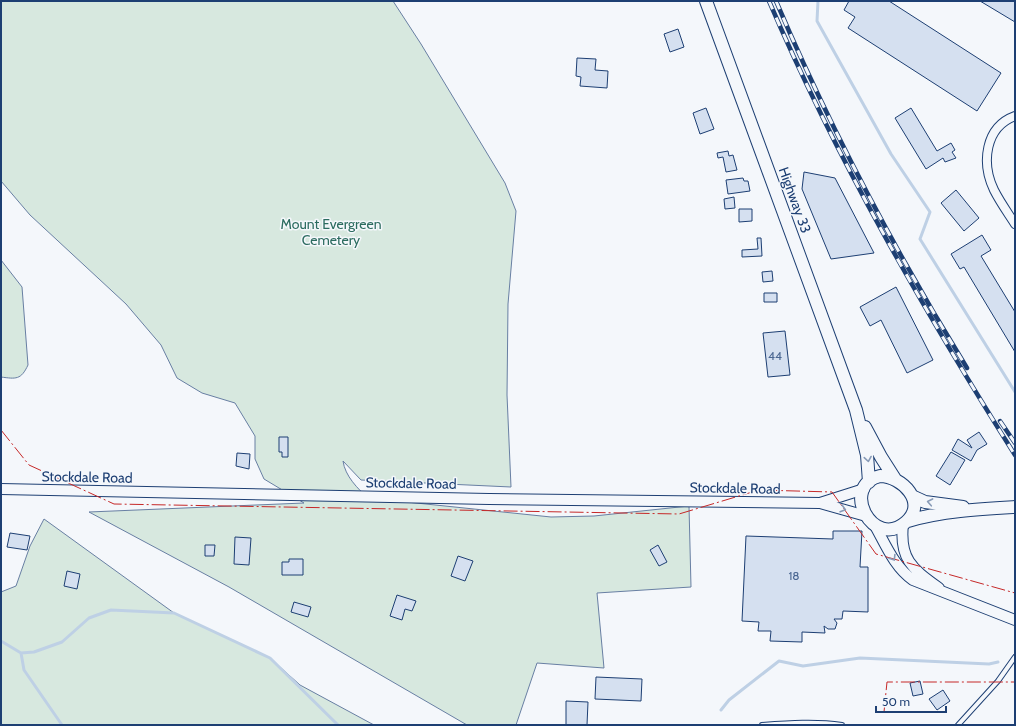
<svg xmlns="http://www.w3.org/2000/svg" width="1016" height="726" font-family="Cabin,sans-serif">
	<rect width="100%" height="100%" fill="#f4f7fb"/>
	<path fill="#d7e8df" stroke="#687fa3" d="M 1,1 L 393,1 L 421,44 L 505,183 L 516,211 L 508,304 L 507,395 L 511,487 L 361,480 L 343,461 C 345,476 358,489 368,498 L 551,517 L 594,516 L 689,506 L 691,587 L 597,593 L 604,668 L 537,663 L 516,725 L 467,725 L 229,587 L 89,512 L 304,503 L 264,479 L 255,459 L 255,436 L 235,403 L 202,393 L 177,378 L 161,345 L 126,304 L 30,215 L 1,181 Z
		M 1,260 L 22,287 L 28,365 C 21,380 16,379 1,377 Z
		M 44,519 L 174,613 L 270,658 L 300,685 L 374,725 L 1,725 L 1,592 L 16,586 L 30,546 Z"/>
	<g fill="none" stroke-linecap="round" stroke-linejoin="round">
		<path stroke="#bed0e5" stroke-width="3" d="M 818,1 L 817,21 L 891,154 L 930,212 L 920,239 L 1015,392
			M 1,641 L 21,653 L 34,652 L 62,642 L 89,618 L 111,610 L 174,613 L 270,658 L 338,725
			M 21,653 L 24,670 L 62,725
			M 721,710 L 729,700 L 779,661 L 803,666 L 860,658 L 989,664 L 998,662"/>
	</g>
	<path fill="#d5e0f0" stroke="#1d3f73" d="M 849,1 L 889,1 L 1001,73 L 977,111 L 848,28 L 855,17 L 844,10 Z
		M 980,1 L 1015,1 L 1015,22 Z
		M 678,29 L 684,47 L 670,52 L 664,34 Z
		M 577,58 L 596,59 L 595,70 L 608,71 L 607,88 L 580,86 L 581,77 L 576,76 Z
		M 706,108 L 714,129 L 700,134 L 693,113 Z
		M 911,108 L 937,151 L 951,143 L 955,150 L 952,152 L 956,158 L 945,162 L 943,158 L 926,169 L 895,118 Z
		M 728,151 L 729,156 L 733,155 L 737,170 L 726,172 L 723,157 L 718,158 L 717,153 Z
		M 804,172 L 835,178 L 874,253 L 831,259 L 802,189 Z
		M 743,178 L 744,181 L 748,181 L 750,191 L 728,194 L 726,180 Z
		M 956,190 L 979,218 L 964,231 L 941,203 Z
		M 734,197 L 735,208 L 725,209 L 724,199 Z
		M 739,209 L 752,209 L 752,221 L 739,222 Z
		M 982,235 L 991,250 L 981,256 L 1015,312 L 1015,352 L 964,267 L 960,269 L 951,254 Z
		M 757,238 L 761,238 L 762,256 L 742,257 L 742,250 L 758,249 Z
		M 772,271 L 773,281 L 763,282 L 762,272 Z
		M 896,287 L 933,360 L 907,373 L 881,320 L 870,326 L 860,307 Z
		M 764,293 L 777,293 L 777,302 L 764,302 Z
		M 785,331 L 790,375 L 768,377 L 763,333 Z
		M 979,432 L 987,444 L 977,450 L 971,461 L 952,450 L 958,439 L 972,448 L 967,440 Z
		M 279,437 L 288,437 L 288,457 L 282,457 L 282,452 L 279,452 Z
		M 951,452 L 965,460 L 950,485 L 936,476 Z
		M 237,453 L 250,454 L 249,469 L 236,466 Z
		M 833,531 L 862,531 L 860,567 L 868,567 L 868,612 L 843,611 L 842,619 L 834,619 L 837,623 L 835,629 L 828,629 L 824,626 L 825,633 L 802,632 L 802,642 L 770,641 L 771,631 L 758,631 L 759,622 L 742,621 L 746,536 L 833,539 Z
		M 10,533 L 30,536 L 27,550 L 7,547 Z
		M 235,537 L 251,538 L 249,565 L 234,564 Z
		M 205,545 L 215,545 L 214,556 L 205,556 Z
		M 658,545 L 667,562 L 659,566 L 650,550 Z
		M 458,556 L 473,561 L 465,581 L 451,576 Z
		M 289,559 L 303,559 L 303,575 L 282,575 L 282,562 L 289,562 Z
		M 67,571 L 80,574 L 77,589 L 64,586 Z
		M 397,595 L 416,601 L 412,611 L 405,609 L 402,620 L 390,616 Z
		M 294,602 L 311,607 L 308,617 L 291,612 Z
		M 596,677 L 642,679 L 641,701 L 595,699 Z
		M 920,681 L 923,694 L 913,696 L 910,683 Z
		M 943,690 L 950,701 L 937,710 L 929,699 Z
		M 566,701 L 588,702 L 587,725 L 566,725 Z"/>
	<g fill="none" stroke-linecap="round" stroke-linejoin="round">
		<defs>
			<path id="service" d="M 762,725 C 789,723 816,721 842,725
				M 958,725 L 998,681 L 1015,657"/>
			<path id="minor" d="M 1015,116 C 985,127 981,163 994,190 C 1000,202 1008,213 1015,224"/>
			<path id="tertiary" d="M 1,489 L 489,499 L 820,503 L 866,516
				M 820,503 L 864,489
				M 874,524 C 885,543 894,567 913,580 L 1015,620
				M 903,524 C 899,560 913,569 939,588"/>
			<path id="secondary" d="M 706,1 L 856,410 L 867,455 L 869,482
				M 865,427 L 881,457 L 895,479
				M 880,476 C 902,476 928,503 906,522 C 873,551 839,486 880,476 Z
				M 912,496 L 925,502 L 963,507
				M 908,521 C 942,511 980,509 1015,507"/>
		</defs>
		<use href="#service" stroke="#1d3f73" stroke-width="6"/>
		<use href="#minor" stroke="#1d3f73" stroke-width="10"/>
		<use href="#tertiary" stroke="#1d3f73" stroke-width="12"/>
		<use href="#secondary" stroke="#1d3f73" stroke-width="14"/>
		<use href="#service" stroke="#f4f7fb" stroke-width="4"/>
		<use href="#minor" stroke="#f4f7fb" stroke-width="8"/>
		<use href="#tertiary" stroke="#f4f7fb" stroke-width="10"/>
		<use href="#secondary" stroke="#f4f7fb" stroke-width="12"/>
		<defs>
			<path id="rail" d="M 769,1 C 837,160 923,309 1015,455
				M 776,1 C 830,128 895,251 967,368
				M 1000,421 L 1015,443"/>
		</defs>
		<use href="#rail" stroke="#1d3f73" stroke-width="4.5"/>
		<use href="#rail" stroke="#f4f7fb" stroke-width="3" stroke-dasharray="9" stroke-linecap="butt"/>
		<path stroke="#c62828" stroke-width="1" stroke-dasharray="14 3 2 3" stroke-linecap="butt" d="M 1,430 L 29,465 L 114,504 L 679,514 L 759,490 L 832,492 L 876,554 L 1015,593
			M 884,712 L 887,682 L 1015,682"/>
	</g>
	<defs><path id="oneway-chevron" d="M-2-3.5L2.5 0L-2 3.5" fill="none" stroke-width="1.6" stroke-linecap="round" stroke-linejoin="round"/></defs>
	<g stroke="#889bb7">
		<use href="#oneway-chevron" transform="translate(868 459) rotate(81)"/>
		<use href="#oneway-chevron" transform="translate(930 502) rotate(-169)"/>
		<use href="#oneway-chevron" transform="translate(843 509) rotate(16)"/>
		<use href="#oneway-chevron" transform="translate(893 558) rotate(58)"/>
	</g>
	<g text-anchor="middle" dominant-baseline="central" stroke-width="3" stroke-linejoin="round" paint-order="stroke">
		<g font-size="12" fill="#4b6792">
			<text x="775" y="355">44</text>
			<text x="794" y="575">18</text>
		</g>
		<g font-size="14" fill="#1d3f73" stroke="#f4f7fb">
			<text transform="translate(795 200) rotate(70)">Highway 33</text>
			<text transform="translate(87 477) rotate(1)">Stockdale Road</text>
			<text transform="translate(411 483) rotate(1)">Stockdale Road</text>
			<text transform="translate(735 488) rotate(1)">Stockdale Road</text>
		</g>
		<g font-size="14" fill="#2c6c60" stroke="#f4f7fb">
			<text x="331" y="224">Mount Evergreen<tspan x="331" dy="16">Cemetery</tspan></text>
		</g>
	</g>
	<rect width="1016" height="726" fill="none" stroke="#1d3f73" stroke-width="4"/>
	<path d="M876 706v6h70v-6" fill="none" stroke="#1d3f73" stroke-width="2"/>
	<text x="882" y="706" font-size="12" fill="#1d3f73" stroke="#f4f7fb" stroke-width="3" paint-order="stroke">50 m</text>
</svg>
